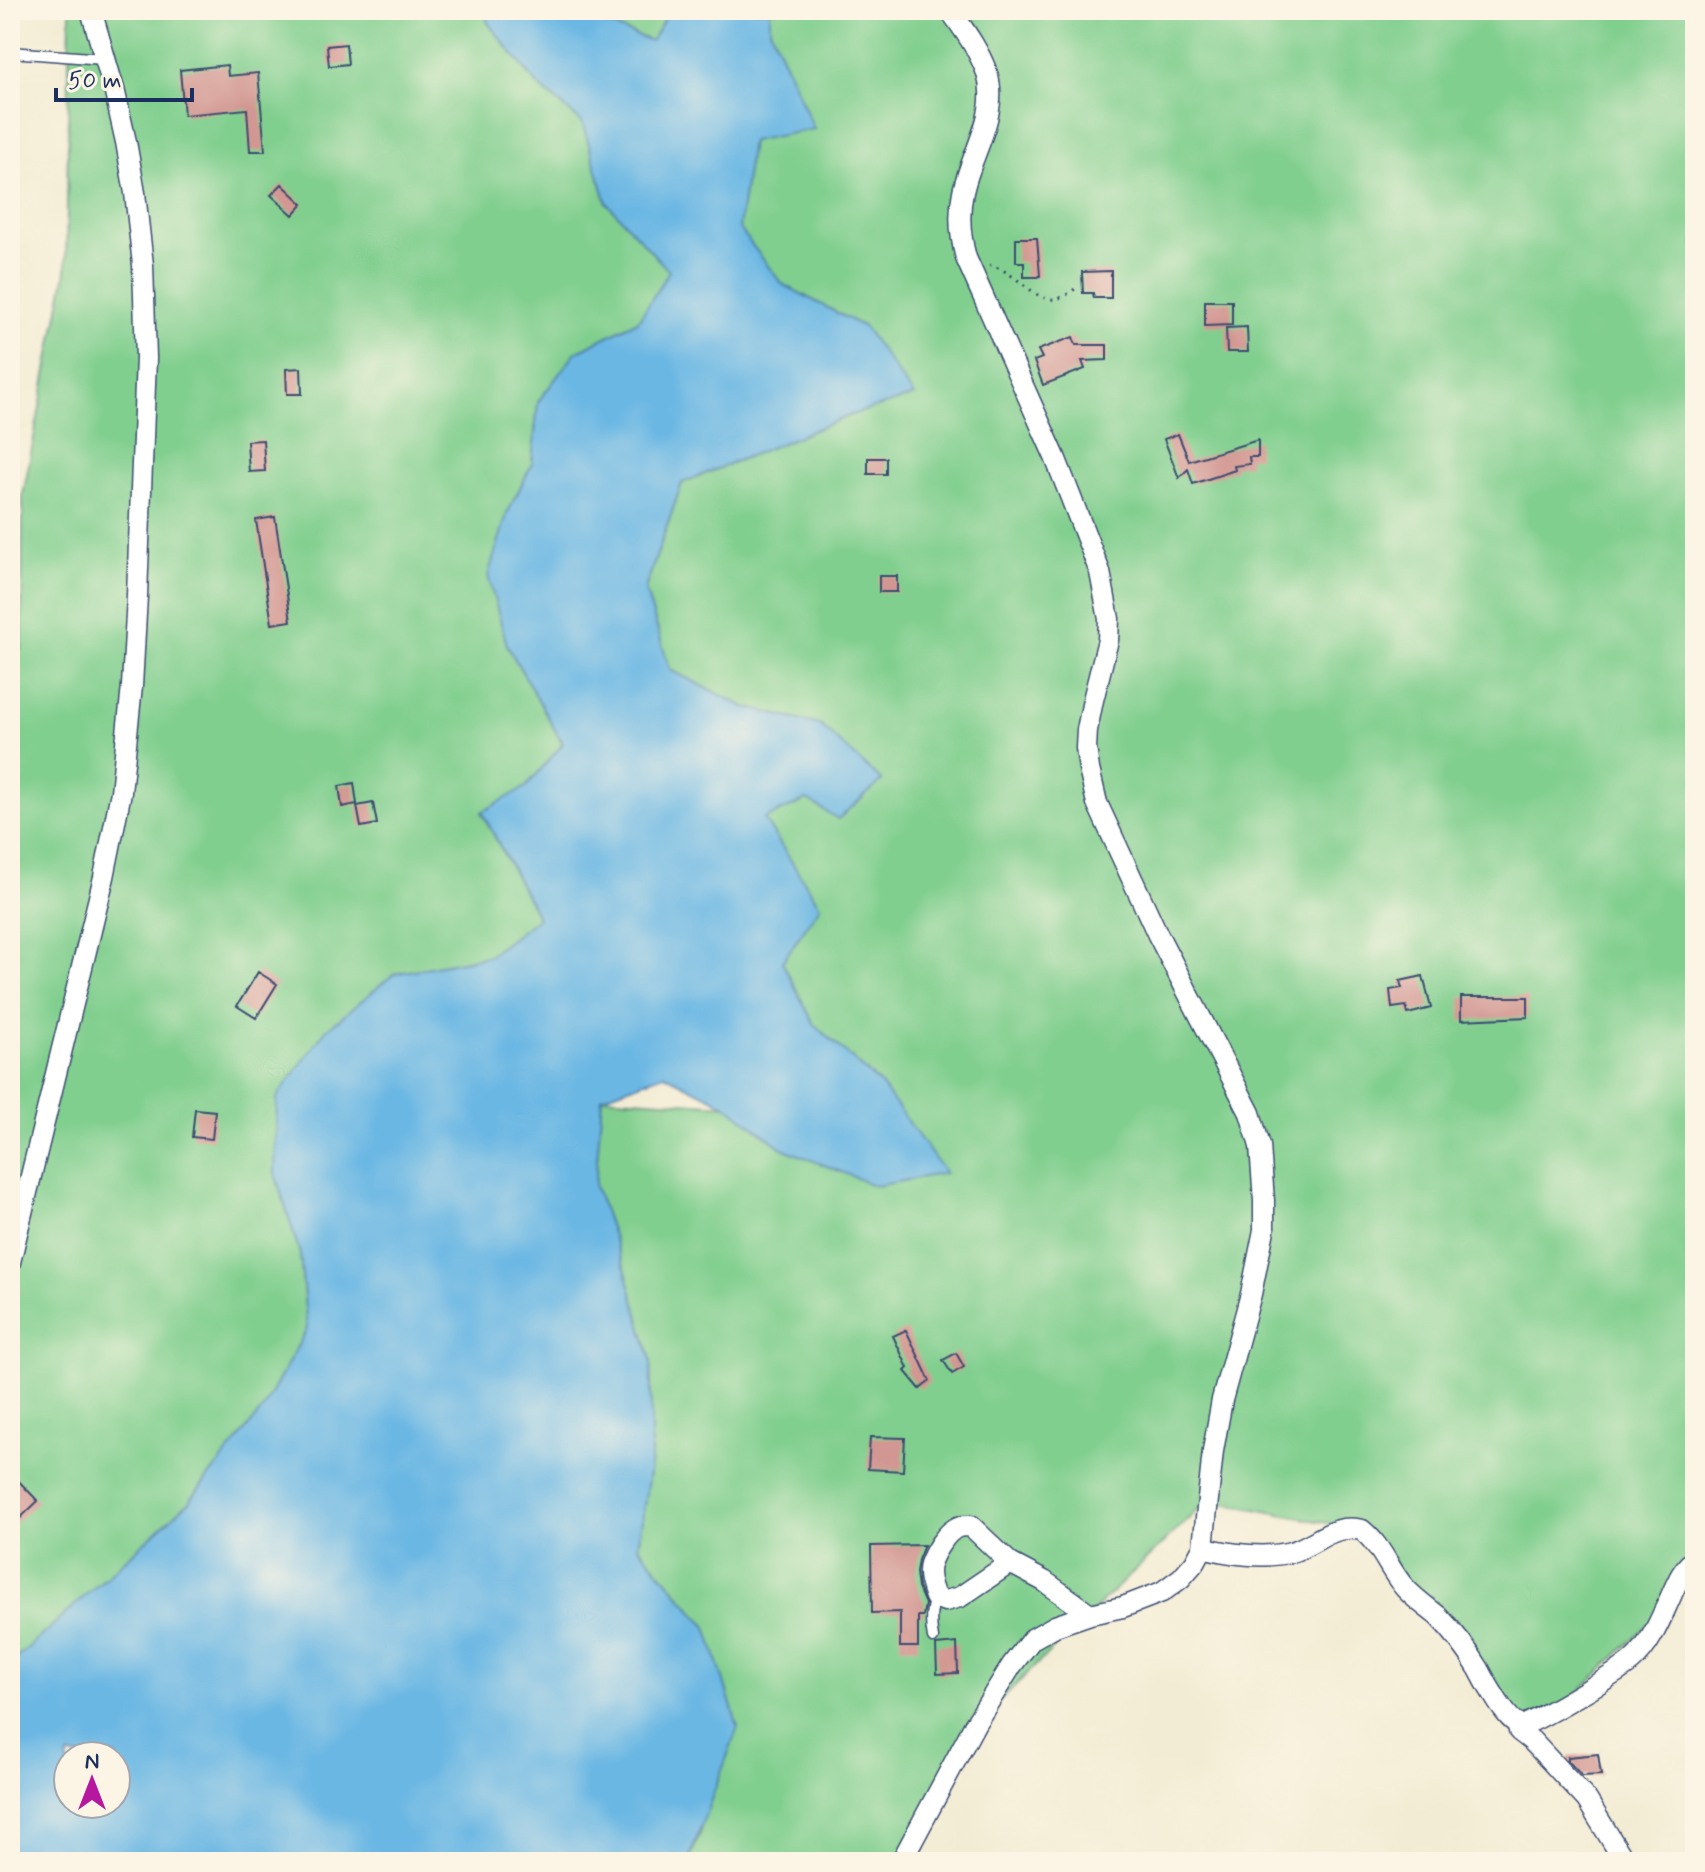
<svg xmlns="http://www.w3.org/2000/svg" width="1705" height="1872" font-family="Mynerve,sans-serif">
	<rect width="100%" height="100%" fill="#fcf5e5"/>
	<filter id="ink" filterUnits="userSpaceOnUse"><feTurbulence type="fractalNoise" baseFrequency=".0125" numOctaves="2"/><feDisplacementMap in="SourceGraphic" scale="16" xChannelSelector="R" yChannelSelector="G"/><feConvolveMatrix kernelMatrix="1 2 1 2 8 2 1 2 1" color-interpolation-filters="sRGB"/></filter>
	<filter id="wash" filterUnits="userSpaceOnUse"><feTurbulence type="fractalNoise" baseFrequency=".006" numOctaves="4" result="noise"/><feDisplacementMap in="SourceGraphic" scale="32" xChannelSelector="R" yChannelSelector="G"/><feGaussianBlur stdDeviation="1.8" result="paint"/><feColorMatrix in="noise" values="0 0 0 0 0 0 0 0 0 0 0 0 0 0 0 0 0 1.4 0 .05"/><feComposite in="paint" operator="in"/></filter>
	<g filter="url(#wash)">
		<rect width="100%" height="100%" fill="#f3ecd4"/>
		<path fill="#81cf8f" stroke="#4e7f76" stroke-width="2" d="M 70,10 L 485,10 L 488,23 L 538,85 L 582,122 L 607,203 L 670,271 L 638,321 L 576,352 L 538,402 L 532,464 L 507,514 L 507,645 L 563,744 L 526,787 L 482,813 L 538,918 L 488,956 L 394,974 L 275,1173 L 300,1254 L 307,1329 L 263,1409 L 188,1503 L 10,1664 L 10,644 L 22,650 L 23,495 L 66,272 Z
			M 570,10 L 670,10 L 651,41 Z
			M 770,10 L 1695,10 L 1695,1574 L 1667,1606 L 1572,1699 L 1518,1725 L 1354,1528 L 1208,1500 L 975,1724 L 918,1862 L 688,1862 L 701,1832 L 707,1627 L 638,1546 L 651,1459 L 651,1360 L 626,1272 L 595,1186 L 602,1097 L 726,1105 L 782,1148 L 882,1086 L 814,1024 L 782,962 L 820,906 L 764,819 L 807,800 L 820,726 L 745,707 L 670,670 L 645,589 L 682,483 L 851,415 L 913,396 L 864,327 L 782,284 L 738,228 L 751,141 L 813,128 L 770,29 Z"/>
		<path fill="#6ab7e4" stroke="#4273a1" stroke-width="2" fill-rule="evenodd" d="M 485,10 L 570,10 L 651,41 L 670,10 L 770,10 L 770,29 L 814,129 L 751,141 L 739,228 L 782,284 L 864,327 L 914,396 L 851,415 L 682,483 L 645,589 L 670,670 L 745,707 L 820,725 L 882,781 L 838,819 L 807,800 L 764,819 L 820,906 L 782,962 L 814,1024 L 882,1086 L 945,1173 L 876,1186 L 782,1148 L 726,1105 L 664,1074 L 602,1097 L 595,1186 L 626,1272 L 651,1360 L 651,1459 L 638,1546 L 707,1627 L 738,1727 L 688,1862 L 10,1862 L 10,1664 L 188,1503 L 263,1409 L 307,1329 L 300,1254 L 275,1173 L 277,1097 L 326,1030 L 394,974 L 488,956 L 538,918 L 482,812 L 526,787 L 563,744 L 507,645 L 488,576 L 507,514 L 532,464 L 538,402 L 576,352 L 638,321 L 669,271 L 607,203 L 582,122 L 538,85 L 488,23 ZM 68,1756 L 116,1756 L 116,1804 L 68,1804 Z"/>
		<g id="blocks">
			<path fill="#d29792" d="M 346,44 L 348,64 L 329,66 L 327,46 Z
				M 227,65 L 228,76 L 258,73 L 265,151 L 250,151 L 247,109 L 184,115 L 180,70 Z
				M 282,184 L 303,204 L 293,215 L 271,195 Z
				M 1016,238 L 1037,238 L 1040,276 L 1038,277 L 1024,277 L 1024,262 L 1016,262 Z
				M 1111,271 L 1111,298 L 1094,298 L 1093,293 L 1083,293 L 1082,272 Z
				M 1205,301 L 1232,301 L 1232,325 L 1205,326 Z
				M 1247,327 L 1248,352 L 1227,352 L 1226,328 Z
				M 1073,337 L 1076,345 L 1107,345 L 1107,360 L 1082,361 L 1085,369 L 1043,385 L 1034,361 L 1042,358 L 1038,350 Z
				M 301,368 L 302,394 L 287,394 L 286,369 Z
				M 1178,434 L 1189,461 L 1258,440 L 1258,457 L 1249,457 L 1250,464 L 1234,466 L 1235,470 L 1193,484 L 1188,469 L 1179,478 L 1164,439 Z
				M 263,440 L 265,471 L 249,472 L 247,441 Z
				M 868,458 L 886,458 L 886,474 L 868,474 Z
				M 275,517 L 291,621 L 272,624 L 256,520 Z
				M 879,576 L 897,576 L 897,592 L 879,592 Z
				M 354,783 L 357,804 L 342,807 L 339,786 Z
				M 373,803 L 377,824 L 361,827 L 357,806 Z
				M 258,972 L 277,984 L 256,1018 L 237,1006 Z
				M 1423,976 L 1431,1008 L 1408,1014 L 1406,1006 L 1392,1008 L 1390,990 L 1402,988 L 1400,981 Z
				M 1461,997 L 1528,997 L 1528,1017 L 1461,1020 Z
				M 195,1109 L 215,1111 L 212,1139 L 192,1137 Z
				M 906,1330 L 930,1381 L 920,1389 L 905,1371 L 908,1368 L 893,1336 Z
				M 956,1353 L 964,1367 L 952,1374 L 943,1360 Z
				M 870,1437 L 905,1438 L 903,1471 L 868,1469 Z
				M 10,1472 L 38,1501 L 10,1528 Z
				M 924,1545 L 918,1560 L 916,1572 L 918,1588 L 925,1604 L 923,1616 L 918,1616 L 918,1647 L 900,1647 L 900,1612 L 872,1613 L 871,1546 Z
				M 957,1643 L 958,1673 L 937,1674 L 936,1645 Z
				M 1598,1754 L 1601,1775 L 1582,1776 L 1568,1761 L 1568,1757 Z"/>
		</g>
	</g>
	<g filter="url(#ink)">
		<use href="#blocks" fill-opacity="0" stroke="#3b4b70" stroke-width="2"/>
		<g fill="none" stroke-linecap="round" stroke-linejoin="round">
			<defs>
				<path id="service" d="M 10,52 L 104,59
					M 933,1638 C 930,1623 930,1611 935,1597"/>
				<path id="minor" d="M 10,1262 L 104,877 L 121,792 L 132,686 L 137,596 L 146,358 L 143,265 L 135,193 L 126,142 L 115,93 L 91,10
					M 1203,1547 C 1227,1554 1266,1559 1291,1552 C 1318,1544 1332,1523 1362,1530 C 1382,1546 1389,1570 1405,1588 C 1415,1599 1427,1607 1438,1616 C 1454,1632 1467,1649 1479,1669 C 1485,1681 1509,1726 1522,1725 C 1532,1725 1622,1670 1632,1661 C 1649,1646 1658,1625 1667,1605 C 1675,1588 1680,1570 1695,1559
					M 1010,1563 L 960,1597 L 945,1601 L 935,1597 C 931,1586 927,1575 930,1564 C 934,1552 946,1532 958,1527 C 962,1526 967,1526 971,1526 L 1010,1563 L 1044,1581 L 1090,1614
					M 1518,1725 L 1519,1731 L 1532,1741 L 1587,1800 L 1625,1862
					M 901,1862 L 975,1724 L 1012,1665 L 1032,1639 L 1055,1626 L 1090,1614 L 1123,1607 L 1162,1592 L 1181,1578 L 1195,1562 L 1203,1547 L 1213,1451 L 1222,1400 L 1251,1294 L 1264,1230 L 1264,1201 L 1260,1146 L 1250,1113 L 1158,935 L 1097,803 L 1089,769 L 1086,748 L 1087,730 L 1093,700 L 1108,640 L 1109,619 L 1100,572 L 1055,457 L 966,258 C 960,236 958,215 963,192 C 971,153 1000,114 987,73 C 979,50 964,30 950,10"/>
			</defs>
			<use href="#service" stroke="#3b4b70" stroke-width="13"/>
			<use href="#minor" stroke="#3b4b70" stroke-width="23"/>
			<path stroke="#3b4b70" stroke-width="3" stroke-dasharray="2 6" stroke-linecap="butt" d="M 989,265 C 997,267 1004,270 1012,276 C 1036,292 1048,313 1077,287"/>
			<use href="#service" stroke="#fff" stroke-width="10"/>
			<use href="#minor" stroke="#fff" stroke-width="20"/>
		</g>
	</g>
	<rect width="1705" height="1872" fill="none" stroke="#fcf5e5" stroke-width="40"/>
	<g transform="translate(92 1780)"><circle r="38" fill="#fcf5e5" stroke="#a2a6af" stroke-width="2"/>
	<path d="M0-6L14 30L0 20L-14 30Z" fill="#b5179e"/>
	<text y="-12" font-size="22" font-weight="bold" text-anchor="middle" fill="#1b2f5e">N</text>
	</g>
	<path d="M56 88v12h136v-12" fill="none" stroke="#1b2f5e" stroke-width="4"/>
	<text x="68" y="88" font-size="24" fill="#1b2f5e" stroke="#fcf5e5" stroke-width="6" paint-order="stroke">50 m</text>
</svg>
